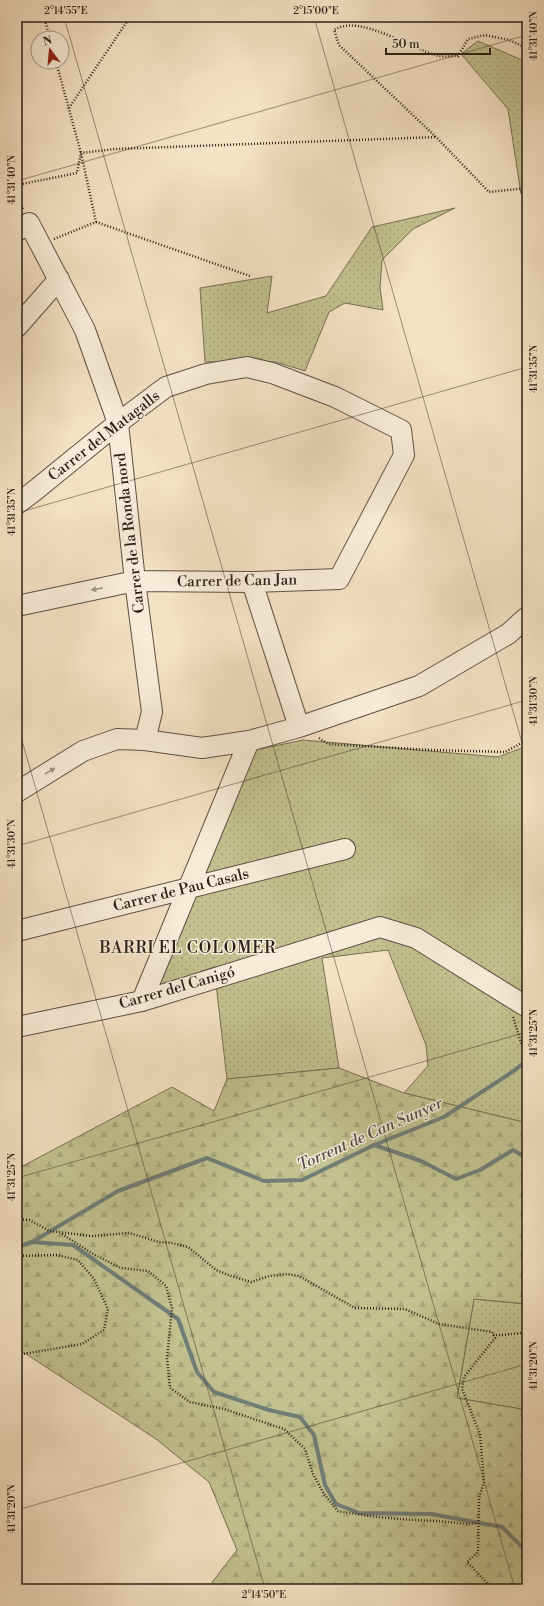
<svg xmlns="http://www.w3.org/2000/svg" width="544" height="1606" font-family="'Libre Bodoni',serif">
	<defs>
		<pattern id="grass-dots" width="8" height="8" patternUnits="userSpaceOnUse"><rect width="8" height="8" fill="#c2c18f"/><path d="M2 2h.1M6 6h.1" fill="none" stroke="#a7a67b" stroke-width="1.8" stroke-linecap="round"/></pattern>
		<pattern id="forest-firs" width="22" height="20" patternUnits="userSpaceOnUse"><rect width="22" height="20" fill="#c2c18f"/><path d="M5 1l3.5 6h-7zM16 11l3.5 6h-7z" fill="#a7a67b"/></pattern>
	</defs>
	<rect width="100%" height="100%" fill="#f4e2c4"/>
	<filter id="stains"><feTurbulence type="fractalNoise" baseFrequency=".005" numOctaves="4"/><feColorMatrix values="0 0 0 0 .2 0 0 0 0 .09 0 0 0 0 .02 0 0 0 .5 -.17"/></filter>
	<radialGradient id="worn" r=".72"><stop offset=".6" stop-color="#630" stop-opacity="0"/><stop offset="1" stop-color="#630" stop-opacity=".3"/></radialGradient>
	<path fill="url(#grass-dots)" stroke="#767054" d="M 478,41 L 522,60 L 527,65 L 527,192 L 521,194 L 508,109 L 461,54 Z
		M 455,208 L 413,229 L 382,260 L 380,287 L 383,310 L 345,303 L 329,312 L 305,371 L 276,362 L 205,362 L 200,288 L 272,276 L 267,313 L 326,296 L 372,227 Z
		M 303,740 L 498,757 L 527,746 L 527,1123 L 404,1093 L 428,1066 L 426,1045 L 388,950 L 322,958 L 339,1068 L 227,1079 L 214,967 L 157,987 L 255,750 Z
		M 474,1299 L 527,1304 L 527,1410 L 457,1398 Z"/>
	<path fill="url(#forest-firs)" stroke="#767054" d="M 339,1068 L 404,1093 L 527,1123 L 527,1304 L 474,1299 L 457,1398 L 527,1410 L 527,1589 L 207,1589 L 237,1550 L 209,1482 L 156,1439 L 17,1348 L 17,1169 L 172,1087 L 214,1111 L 227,1079 Z"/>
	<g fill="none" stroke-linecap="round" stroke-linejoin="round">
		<path stroke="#6f7e77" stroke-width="4" d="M 374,1145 L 421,1161 L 456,1179 L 480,1170 L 513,1150 L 527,1158
			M 32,1242 L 73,1245 L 178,1319 L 197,1372 L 214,1392 L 269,1410 L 300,1417 L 314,1435 L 325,1485 L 336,1504 L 359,1513 L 431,1514 L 502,1527 L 527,1552
			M 17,1247 L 32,1242 L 118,1191 L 207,1158 L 264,1181 L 302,1180 L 374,1145 L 444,1117 L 515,1070 L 527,1060"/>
		<defs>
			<path id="minor" d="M 17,231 L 29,223 L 85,330 L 118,423 L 135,581 L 152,712 L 145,740
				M 17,327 L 59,279
				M 17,504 L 33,492 L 118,423 L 166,387 L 206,374 L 247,367 L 272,373 L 335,397 L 401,430 L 404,455 L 339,579 L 252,582 L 135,581 L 17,606
				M 252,582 L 299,727
				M 17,792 L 83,751 L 117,739 L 145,740 L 202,748 L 249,741 L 299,727 L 419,686 L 508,634 L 527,617
				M 17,931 L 345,849
				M 142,1001 L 249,741
				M 17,1027 L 142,1001 L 380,927 L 416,938 L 527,1007"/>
		</defs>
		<use href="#minor" stroke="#5d5043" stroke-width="22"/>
		<path stroke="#2b2018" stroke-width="2.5" stroke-dasharray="1 2" stroke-linecap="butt" d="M 44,17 L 50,38
			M 527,48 L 509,40 L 485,35 L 468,39 L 458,56 C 452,56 445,57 439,56 C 412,50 360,13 334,30 L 339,45 L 436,137 L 489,192 L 527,188
			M 69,108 L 130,17
			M 17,185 L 77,173 L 81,153 L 115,149 L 436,137
			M 17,194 L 23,209
			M 96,222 L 250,276
			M 54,239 L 96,222 L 81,153 L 56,62
			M 319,738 L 328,744 L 432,750 L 505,752 L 527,740
			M 513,1017 L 527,1061
			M 17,1219 L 29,1220 L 50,1231 L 92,1236 L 129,1233 L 159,1242 L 172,1243 L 188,1247 L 216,1270 L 231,1276 L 251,1282 L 269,1276 L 287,1274 L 299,1276 L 355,1308 L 405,1309 L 439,1324 L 492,1332 L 495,1338 L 464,1377 L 462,1389 L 480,1434 L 484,1482 L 479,1498 L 478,1552 L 467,1562 L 493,1589
			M 62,1234 L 93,1254 L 121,1268 L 148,1271 L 166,1286 L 172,1308 L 167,1359 L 170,1388 L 190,1402 L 224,1409 L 284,1429 L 305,1449 L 313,1474 L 324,1494 L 338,1511 C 371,1517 404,1520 438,1521 C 452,1522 464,1525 478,1523
			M 17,1256 L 57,1255 L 78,1260 L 94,1279 L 108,1309 L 104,1330 L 82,1344 L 17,1355
			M 493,1335 L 503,1335 L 521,1333 L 527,1336"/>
		<use href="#minor" stroke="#f8ecd9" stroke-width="20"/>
	</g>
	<defs><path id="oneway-solid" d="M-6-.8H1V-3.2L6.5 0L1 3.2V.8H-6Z"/></defs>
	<g fill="#9c9082">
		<use href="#oneway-solid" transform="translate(97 589) rotate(168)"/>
		<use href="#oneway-solid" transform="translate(50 771) rotate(-31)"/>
	</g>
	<path fill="none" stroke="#2b2018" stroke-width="1" stroke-opacity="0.45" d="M 64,17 L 515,1589M 314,17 L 527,760M 17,181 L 527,35M 17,513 L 527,367M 17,723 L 265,1589M 17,846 L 527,700M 17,1178 L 527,1032M 17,1510 L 527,1364"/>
	<g text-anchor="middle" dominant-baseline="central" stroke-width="3" stroke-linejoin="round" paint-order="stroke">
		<g font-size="15" fill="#2b2018" stroke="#f8ecd9">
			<text transform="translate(104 436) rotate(-38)">Carrer del Matagalls</text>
			<text transform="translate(130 533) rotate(-97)">Carrer de la Ronda nord</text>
			<text transform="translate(237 581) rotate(-1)">Carrer de Can Jan</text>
			<text transform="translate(181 890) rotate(-14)">Carrer de Pau Casals</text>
			<text transform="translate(177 988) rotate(-16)">Carrer del Canigó</text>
		</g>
		<g font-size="16" letter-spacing="1" fill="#2b2018" stroke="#f8ecd9">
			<text x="188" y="948">BARRI EL COLOMER</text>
		</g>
		<g font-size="16" font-style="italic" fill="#4d4f48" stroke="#f8ecd9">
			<text transform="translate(370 1134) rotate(-24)">Torrent de Can Sunyer</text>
		</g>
	</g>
	<rect width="544" height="1606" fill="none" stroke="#f4e2c4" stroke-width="44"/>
	<g transform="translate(50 50) rotate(344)"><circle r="19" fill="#f8ecd9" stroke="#a69a8c"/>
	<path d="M0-3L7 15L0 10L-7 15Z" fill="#8f2418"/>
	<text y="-6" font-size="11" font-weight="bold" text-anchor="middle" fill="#2b2018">N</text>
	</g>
	<path d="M386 48v6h104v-6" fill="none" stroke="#2b2018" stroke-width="2"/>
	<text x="392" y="48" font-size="12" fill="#2b2018" stroke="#f8ecd9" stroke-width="3" paint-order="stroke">50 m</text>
	<rect x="22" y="22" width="500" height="1562" fill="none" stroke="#2b2018" stroke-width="1.5"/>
	<g font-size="10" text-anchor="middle" fill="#2b2018">
		<text x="66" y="14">2°14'55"E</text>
		<text x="316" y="14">2°15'00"E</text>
		<text transform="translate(533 36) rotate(-90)" y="4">41°31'40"N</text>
		<text transform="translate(11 180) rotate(-90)" y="4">41°31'40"N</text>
		<text transform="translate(533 369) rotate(-90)" y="4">41°31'35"N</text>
		<text transform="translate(11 512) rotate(-90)" y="4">41°31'35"N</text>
		<text transform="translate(533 701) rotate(-90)" y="4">41°31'30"N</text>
		<text transform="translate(11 844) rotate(-90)" y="4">41°31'30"N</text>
		<text transform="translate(533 1033) rotate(-90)" y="4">41°31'25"N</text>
		<text transform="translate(11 1177) rotate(-90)" y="4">41°31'25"N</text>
		<text transform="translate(533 1366) rotate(-90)" y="4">41°31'20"N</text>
		<text transform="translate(11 1509) rotate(-90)" y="4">41°31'20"N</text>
		<text x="264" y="1598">2°14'50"E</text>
	</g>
	<rect width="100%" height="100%" filter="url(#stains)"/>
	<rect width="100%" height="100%" fill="url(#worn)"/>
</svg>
